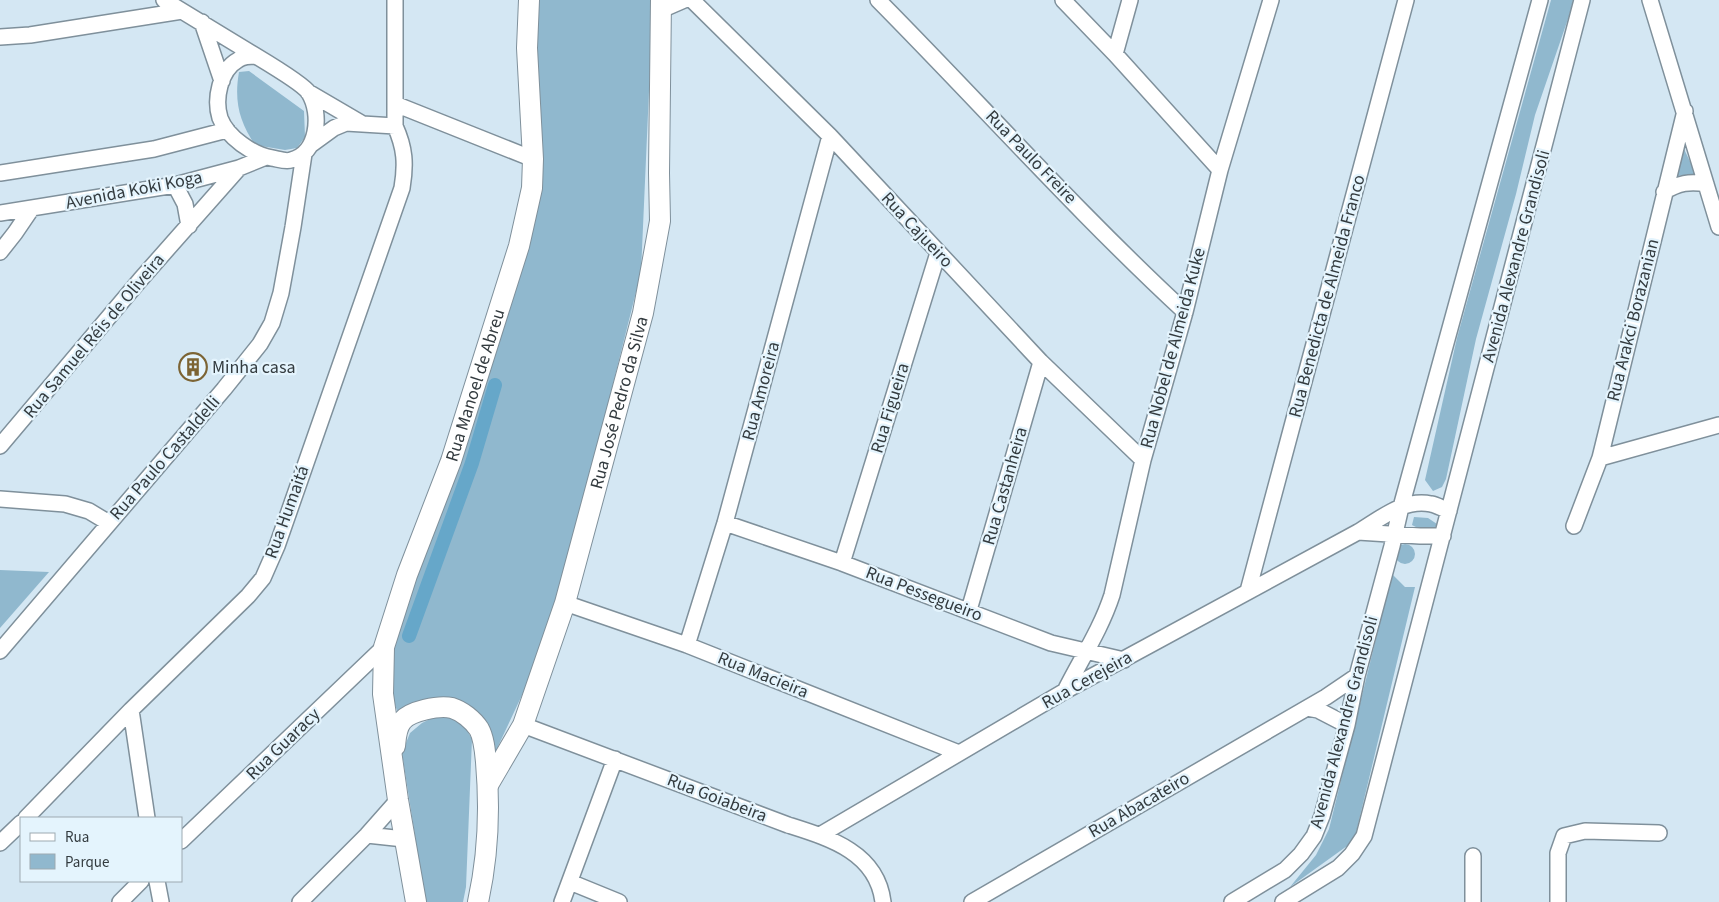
<svg xmlns="http://www.w3.org/2000/svg" width="1719" height="902" font-family="'Source Sans 3',sans-serif">
	<rect width="100%" height="100%" fill="#d4e7f3"/>
	<path fill="#90b8ce" d="M 534,0 L 653,0 L 641,272 L 557,608 L 530,678 L 493,757 L 473,715 L 398,713 L 392,697 L 390,661 L 428,540 L 532,229 Z
		M 1551,0 L 1573,0 L 1569,16 L 1535,115 L 1516,194 L 1476,339 L 1446,479 L 1442,487 L 1433,491 L 1425,480 L 1457,338 Z
		M 249,71 L 304,111 L 305,137 L 297,148 L 285,150 L 255,145 C 239,121 234,101 239,72 Z
		M 1684,149 L 1696,174 L 1676,176 Z
		M 1414,517 L 1428,518 L 1437,524 L 1435,528 C 1425,531 1421,530 1412,525 Z
		M1395 554a10 10 0 1 1 20 0a10 10 0 1 1-20 0Z
		M 0,570 L 49,572 L 0,628 Z
		M 1392,574 L 1405,587 L 1415,587 L 1354,841 L 1290,887 L 1316,855 L 1329,829 Z
		M 440,714 L 462,722 L 472,739 L 466,887 L 463,902 L 423,902 L 421,874 L 402,753 L 410,733 L 422,723 Z"/>
	<g fill="none" stroke-linecap="round" stroke-linejoin="round">
		<path stroke="#66a7c9" stroke-width="14" d="M 409,636 L 472,463 L 495,385"/>
		<defs>
			<path id="minor" d="M 164,0 L 256,56
				M 692,0 L 830,136 L 1041,362 L 1143,460
				M 878,0 C 981,104 1078,213 1185,312
				M 1063,0 L 1115,54 L 1220,170
				M 1650,0 L 1719,227
				M 661,10 L 684,0
				M 202,22 L 222,81
				M 0,37 L 30,35 L 182,11
				M 1115,54 L 1130,0
				M 256,56 C 266,62 304,85 309,93 C 322,114 318,154 291,160 C 286,162 278,159 272,158 C 253,155 227,137 220,118 C 214,99 220,70 238,60 C 243,56 250,56 256,56 Z
				M 308,92 L 361,123
				M 395,104 L 533,159
				M 312,144 L 334,128 L 346,123 L 395,126
				M 0,173 L 154,149 L 227,130
				M 175,185 L 185,204 L 189,226
				M 1664,192 C 1678,183 1690,181 1706,184
				M 0,213 L 175,185 L 239,168 L 266,157
				M 0,252 L 15,233 L 32,208
				M 0,446 L 140,280 L 239,168
				M 1600,458 L 1719,425
				M 0,499 L 65,504 L 89,511 L 109,523
				M 725,523 L 842,563 L 1051,643 L 1124,660
				M 1574,526 L 1600,458 L 1685,111
				M 1358,532 L 1420,536 L 1443,536
				M 842,563 L 938,253
				M 1248,591 L 1406,0
				M 565,603 L 687,645 L 959,753
				M 969,610 L 1041,362
				M 687,645 L 725,523 L 830,136
				M 0,651 L 224,389 L 260,344 L 272,323 L 281,293 L 293,227 L 304,154
				M 1065,691 C 1081,659 1101,629 1112,595 L 1143,460 L 1185,312 L 1220,170 L 1271,0
				M 1307,708 L 1318,710 L 1347,725
				M 131,710 L 147,818
				M 523,725 L 788,825 C 829,838 877,852 883,902
				M 26,818 L 131,710 L 248,596 L 263,578 L 277,546 L 402,188 C 406,164 405,148 395,126 L 395,0
				M 367,835 L 404,839
				M 820,835 L 1065,691 L 1358,532 C 1380,519 1404,498 1431,504 C 1437,505 1443,509 1449,511
				M 181,841 L 384,647
				M 0,843 L 21,823
				M 1473,856 L 1473,902
				M 157,881 L 161,902
				M 570,882 L 619,902
				M 120,902 L 141,881
				M 300,902 L 367,835 L 398,800
				M 562,902 L 615,759
				M 972,902 L 1326,697 L 1357,676
				M 1232,902 L 1285,870 L 1301,854 L 1314,836 L 1322,816 L 1347,725 L 1357,676 L 1392,546 L 1401,507 L 1540,0
				M 1283,902 L 1338,868 L 1352,854 L 1364,836 L 1582,0
				M 1558,902 L 1558,853 L 1564,836 L 1585,831 L 1659,833"/>
			<g id="major">
				<path d="M 395,746 C 396,737 396,728 402,721 C 410,711 439,705 452,708 C 462,711 473,720 479,729 C 484,738 485,751 486,762 C 490,808 488,857 478,902"/>
				<path id="s1" d="M 488,785 L 523,725 L 565,603 L 643,313 L 660,221 L 659,173 L 661,0"/>
				<path id="s2" d="M 416,902 L 398,800 L 383,694 L 384,647 L 407,575 L 451,461 L 519,246 L 532,188 L 533,159 L 527,48 L 529,0"/>
			</g>
		</defs>
		<use href="#minor" stroke="#7f909b" stroke-width="18"/>
		<use href="#major" stroke="#7f909b" stroke-width="22"/>
		<use href="#minor" stroke="#fff" stroke-width="15"/>
		<use href="#major" stroke="#fff" stroke-width="20"/>
	</g>
	<defs>
		<symbol id="building-ring" viewBox="-11 -11 22 22"><circle r="9.5" fill="#e4f4fd" stroke="#7c6434" stroke-width="1.5"/><path d="M-4-6H4V6H1V3H-1V6H-4ZM-2.5-4.3h1.7v1.8h-1.7ZM.8-4.3h1.7v1.8H.8ZM-2.5-1h1.7V.8h-1.7ZM.8-1h1.7V.8H.8Z" fill="#7c6434"/></symbol>
	</defs>
	<g fill-rule="evenodd">
		<use href="#building-ring" x="177" y="351" width="32" height="32"/>
	</g>
	<g text-anchor="middle" dominant-baseline="central" stroke-width="4.5" stroke-linejoin="round" paint-order="stroke">
		<g font-size="18" fill="#333b3f" stroke="#e4f4fd">
			<text transform="translate(1031 157) rotate(46)">Rua Paulo Freire</text>
			<text transform="translate(134 190) rotate(-11)">Avenida Koki Koga</text>
			<text transform="translate(917 230) rotate(47)">Rua Cajueiro</text>
			<text transform="translate(1516 256) rotate(-75)">Avenida Alexandre Grandisoli</text>
			<text transform="translate(1327 296) rotate(-75)">Rua Benedicta de Almeida Franco</text>
			<text transform="translate(1633 320) rotate(-76)">Rua Arakci Borazanian</text>
			<text transform="translate(94 336) rotate(-50)">Rua Samuel Réis de Oliveira</text>
			<text transform="translate(1173 348) rotate(-75)">Rua Nobel de Almeida Kuke</text>
			<text stroke="none"><textPath href="#s2" startOffset="535">Rua Manoel de Abreu</textPath></text>
			<text transform="translate(761 391) rotate(-75)">Rua Amoreira</text>
			<text stroke="none"><textPath href="#s1" startOffset="406">Rua José Pedro da Silva</textPath></text>
			<text transform="translate(890 408) rotate(-73)">Rua Figueira</text>
			<text transform="translate(165 458) rotate(-49)">Rua Paulo Castaldelli</text>
			<text transform="translate(1005 486) rotate(-74)">Rua Castanheira</text>
			<text transform="translate(287 512) rotate(-70)">Rua Humaitá</text>
			<text transform="translate(924 594) rotate(21)">Rua Pessegueiro</text>
			<text transform="translate(763 675) rotate(22)">Rua Macieira</text>
			<text transform="translate(1087 680) rotate(-29)">Rua Cerejeira</text>
			<text transform="translate(1344 722) rotate(-75)">Avenida Alexandre Grandisoli</text>
			<text transform="translate(283 744) rotate(-44)">Rua Guaracy</text>
			<text transform="translate(717 798) rotate(21)">Rua Goiabeira</text>
			<text transform="translate(1139 805) rotate(-30)">Rua Abacateiro</text>
		</g>
		<g font-size="18" fill="#333b3f" stroke="#e4f4fd" text-anchor="start">
			<text x="212" y="367">Minha casa</text>
		</g>
	</g>
	<rect x="20" y="817" width="162" height="65" fill="#e4f4fd" stroke="#9daab1"/>
	<rect x="30" y="833" width="25" height="8" fill="#ffffff" stroke="#9daab1"/>
	<text x="65" y="842" font-size="15" fill="#333b3f">Rua</text>
	<rect x="30" y="854" width="25" height="15" fill="#90b8ce" stroke="#9daab1"/>
	<text x="65" y="867" font-size="15" fill="#333b3f">Parque</text>
</svg>
